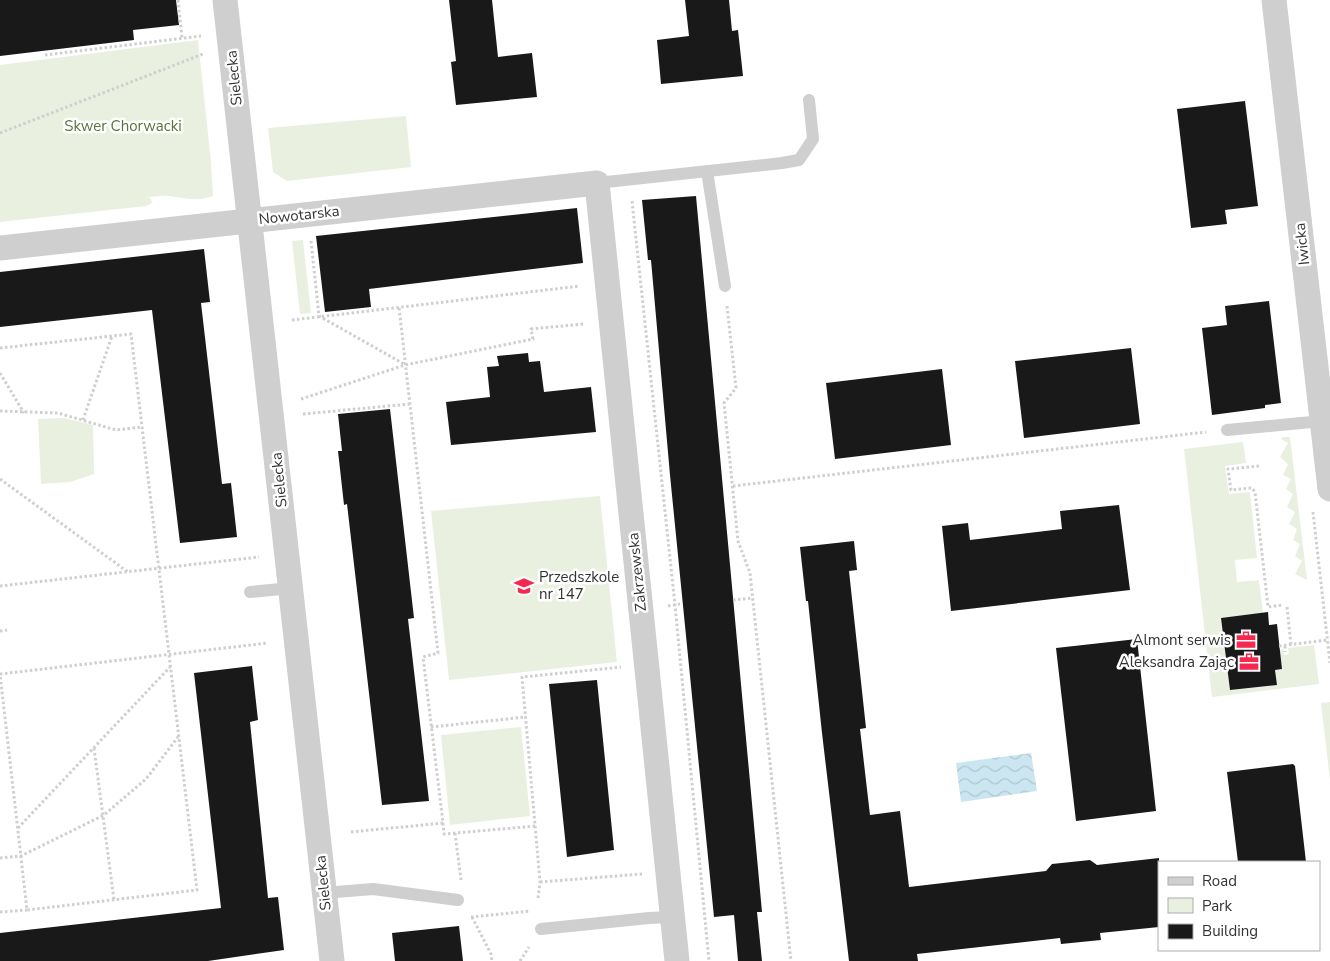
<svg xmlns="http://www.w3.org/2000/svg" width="1330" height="961" font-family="'Nunito Sans',sans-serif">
	<defs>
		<pattern id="water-waves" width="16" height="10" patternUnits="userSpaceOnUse" patternTransform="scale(1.25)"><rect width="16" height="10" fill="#cbe6f0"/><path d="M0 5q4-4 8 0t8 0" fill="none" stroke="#afc6ce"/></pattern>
	</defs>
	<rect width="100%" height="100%" fill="#fff"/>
	<path fill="#eaf0e0" d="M 198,40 L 211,162 L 213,196 C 196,202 185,198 169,196 C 162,195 155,197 148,197 L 151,199 L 152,203 L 146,206 L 0,222 L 0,65 Z
		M 406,116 L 411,167 L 287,181 L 273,172 L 268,128 Z
		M 303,240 L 311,313 L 300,314 L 292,241 Z
		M 64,418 L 93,425 L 94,474 L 70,482 L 41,484 L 38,419 Z
		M 1283,437 L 1290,437 L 1307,580 L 1295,574 L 1302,561 L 1295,556 L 1300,544 L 1293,540 L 1297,529 L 1289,524 L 1295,512 L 1287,507 L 1293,494 L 1286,489 L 1291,479 L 1283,475 L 1288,464 L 1280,457 L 1288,443 L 1281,439 Z
		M 1243,442 L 1246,463 L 1225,466 L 1229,494 L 1250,492 L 1257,558 L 1235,560 L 1237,582 L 1259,580 L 1263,613 L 1221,618 L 1230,690 L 1277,685 L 1275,670 L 1282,669 L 1280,650 L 1283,649 L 1284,655 L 1289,654 L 1288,648 L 1314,645 L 1319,684 L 1212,697 L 1184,449 Z
		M 600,496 L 617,662 L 449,680 L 431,511 Z
		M 1330,702 L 1330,780 L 1321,703 Z
		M 521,727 L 530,816 L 450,825 L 441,735 Z"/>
	<path fill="url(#water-waves)" d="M 1031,753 L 1037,791 L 961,802 L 956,763 Z"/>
	<path fill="#191919" d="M 0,0 L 176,0 L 179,25 L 133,30 L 134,40 L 0,56 Z
		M 449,0 L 492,0 L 498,57 L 532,53 L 537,97 L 456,105 L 451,62 L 456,61 Z
		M 685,0 L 729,0 L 732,31 L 738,30 L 743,76 L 661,84 L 657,40 L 689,36 Z
		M 1245,101 L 1258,206 L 1225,210 L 1227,224 L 1191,228 L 1177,109 Z
		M 696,196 L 762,912 L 757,912 L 762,961 L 738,961 L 734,915 L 714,917 L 670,475 L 651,260 L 648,260 L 642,200 Z
		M 577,208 L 583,263 L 369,289 L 371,307 L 325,312 L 316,236 Z
		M 204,249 L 210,302 L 201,303 L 222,484 L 231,483 L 237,537 L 180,543 L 152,310 L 0,327 L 0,272 Z
		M 1269,301 L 1281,403 L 1265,405 L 1265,408 L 1212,415 L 1202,328 L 1227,325 L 1225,306 Z
		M 1131,348 L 1140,424 L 1024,438 L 1015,361 Z
		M 528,353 L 529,362 L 540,361 L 544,392 L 591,387 L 596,432 L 451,445 L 446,402 L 490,397 L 487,367 L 499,366 L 497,356 Z
		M 942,369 L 951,445 L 835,459 L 826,383 Z
		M 390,409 L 414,618 L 408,619 L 429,801 L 382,805 L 347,504 L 344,505 L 338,451 L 342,451 L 338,414 Z
		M 1119,505 L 1130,590 L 951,611 L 942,526 L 968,523 L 970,540 L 1062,529 L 1060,511 Z
		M 854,541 L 857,570 L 849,571 L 866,728 L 860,729 L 870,815 L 900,811 L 909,887 L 1046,871 L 1052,864 L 1090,860 L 1097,865 L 1159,858 L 1159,927 L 1100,933 L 1101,940 L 1061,944 L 1060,938 L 917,954 L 918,961 L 849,961 L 822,733 L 808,601 L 806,601 L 800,547 Z
		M 1268,612 L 1269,625 L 1277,624 L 1282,669 L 1275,670 L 1277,685 L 1230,690 L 1221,618 Z
		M 1137,639 L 1156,811 L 1076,821 L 1056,648 Z
		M 252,666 L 258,720 L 250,722 L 268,898 L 278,897 L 284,950 L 208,961 L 0,961 L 0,933 L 221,908 L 194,673 Z
		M 597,680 L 614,850 L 567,857 L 549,684 Z
		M 1293,764 L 1295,766 L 1306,862 L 1238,862 L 1227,772 Z
		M 459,926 L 463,961 L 395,961 L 392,933 Z"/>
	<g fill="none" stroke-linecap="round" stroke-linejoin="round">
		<path stroke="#cfcfcf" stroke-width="3" stroke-dasharray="2.5 2.5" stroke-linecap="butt" d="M 178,0 L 182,38
			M 45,55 L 201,36
			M 0,133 L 203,54
			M 632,201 L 675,605 L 709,961
			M 311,241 L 319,316 L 404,364
			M 727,306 L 736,388 L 724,403 L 738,541 L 750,573 L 791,961
			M 292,320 L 580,286
			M 0,348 L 131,334 L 197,890 L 27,910 L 0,674
			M 0,373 L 24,413
			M 301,399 L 405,365 L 533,339 L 531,329 L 583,324
			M 0,411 L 58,413 L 116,430 L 142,427
			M 303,414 L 410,404
			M 83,420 L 112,336
			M 1259,466 L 1228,469 L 1231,490 L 1252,488 L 1255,492 L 1268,607 L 1282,605
			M 0,479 L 128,572
			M 733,486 L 1206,432
			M 1313,512 L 1330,663
			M 0,586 L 259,557
			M 733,600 L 753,598
			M 668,606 L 680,604
			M 1287,607 L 1291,645
			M 0,631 L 7,630
			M 1279,646 L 1327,640
			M 1285,646 L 1285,652
			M 0,674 L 268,643
			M 431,727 L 526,717
			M 94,748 L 114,900
			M 443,823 L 444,834 L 536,826
			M 18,828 L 170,667
			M 351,832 L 443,823 L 423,657 L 438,653 L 399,307
			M 455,833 L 461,880
			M 0,858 L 21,856 L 104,815 L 146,779 L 178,737
			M 540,882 L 642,874
			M 538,898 L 540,882 L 522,677 L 621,667
			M 0,912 L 27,910
			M 471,917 L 530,911
			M 472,917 L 491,954 L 492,961
			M 520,961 L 529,947"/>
		<path stroke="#cfcfcf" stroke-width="12" d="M 707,171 L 725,286
			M 597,183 L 782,163 L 799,160 L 813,139 L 809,100
			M 1227,430 L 1322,421
			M 250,592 L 291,588
			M 323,893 L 373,889 L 458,900
			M 541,929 L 649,918 L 672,917"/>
		<path stroke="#cfcfcf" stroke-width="25" d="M 225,0 L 332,961
			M 1274,0 L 1330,489
			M 0,248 L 597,183 L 677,961"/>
	</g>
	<defs>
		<symbol id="school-bare" viewBox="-9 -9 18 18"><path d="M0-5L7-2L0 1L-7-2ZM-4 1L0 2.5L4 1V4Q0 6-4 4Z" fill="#f5284f" stroke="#fff" stroke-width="2.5" paint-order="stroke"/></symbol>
		<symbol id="office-bare" viewBox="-9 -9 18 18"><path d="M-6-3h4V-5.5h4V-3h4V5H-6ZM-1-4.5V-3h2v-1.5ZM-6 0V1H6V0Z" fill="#f5284f" stroke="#fff" stroke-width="2.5" paint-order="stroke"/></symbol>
	</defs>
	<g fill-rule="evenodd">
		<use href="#school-bare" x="510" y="572" width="28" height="28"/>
		<use href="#office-bare" x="1232" y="626" width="28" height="28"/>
		<use href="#office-bare" x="1235" y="648" width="28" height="28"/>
	</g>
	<g text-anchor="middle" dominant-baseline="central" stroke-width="5" stroke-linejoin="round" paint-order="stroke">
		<g font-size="15" fill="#323232" stroke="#fff">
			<text transform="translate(234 78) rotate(-96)">Sielecka</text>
			<text transform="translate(299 215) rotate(-6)">Nowotarska</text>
			<text transform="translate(1302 244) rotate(-96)">Iwicka</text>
			<text transform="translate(279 480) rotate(-96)">Sielecka</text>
			<text transform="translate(637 572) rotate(-96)">Zakrzewska</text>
			<text transform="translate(323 883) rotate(-96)">Sielecka</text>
		</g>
		<g font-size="15" fill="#5b733a" stroke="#fff">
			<text x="123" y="126">Skwer Chorwacki</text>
		</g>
		<g font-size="15" fill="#323232" stroke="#fff" text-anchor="end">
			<text x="539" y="577" text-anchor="start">Przedszkole<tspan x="539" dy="17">nr 147</tspan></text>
			<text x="1231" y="640">Almont serwis</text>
			<text x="1234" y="662">Aleksandra Zając</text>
		</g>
	</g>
	<rect x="1158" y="861" width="162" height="90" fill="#ffffff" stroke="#adadad"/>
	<rect x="1168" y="877" width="25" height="8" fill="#cfcfcf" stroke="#adadad"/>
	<text x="1202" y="886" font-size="15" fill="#323232">Road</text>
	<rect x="1168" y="898" width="25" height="15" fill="#eaf0e0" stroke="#adadad"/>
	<text x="1202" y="911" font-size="15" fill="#323232">Park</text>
	<rect x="1168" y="924" width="25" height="15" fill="#191919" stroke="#adadad"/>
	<text x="1202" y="936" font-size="15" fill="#323232">Building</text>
</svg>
